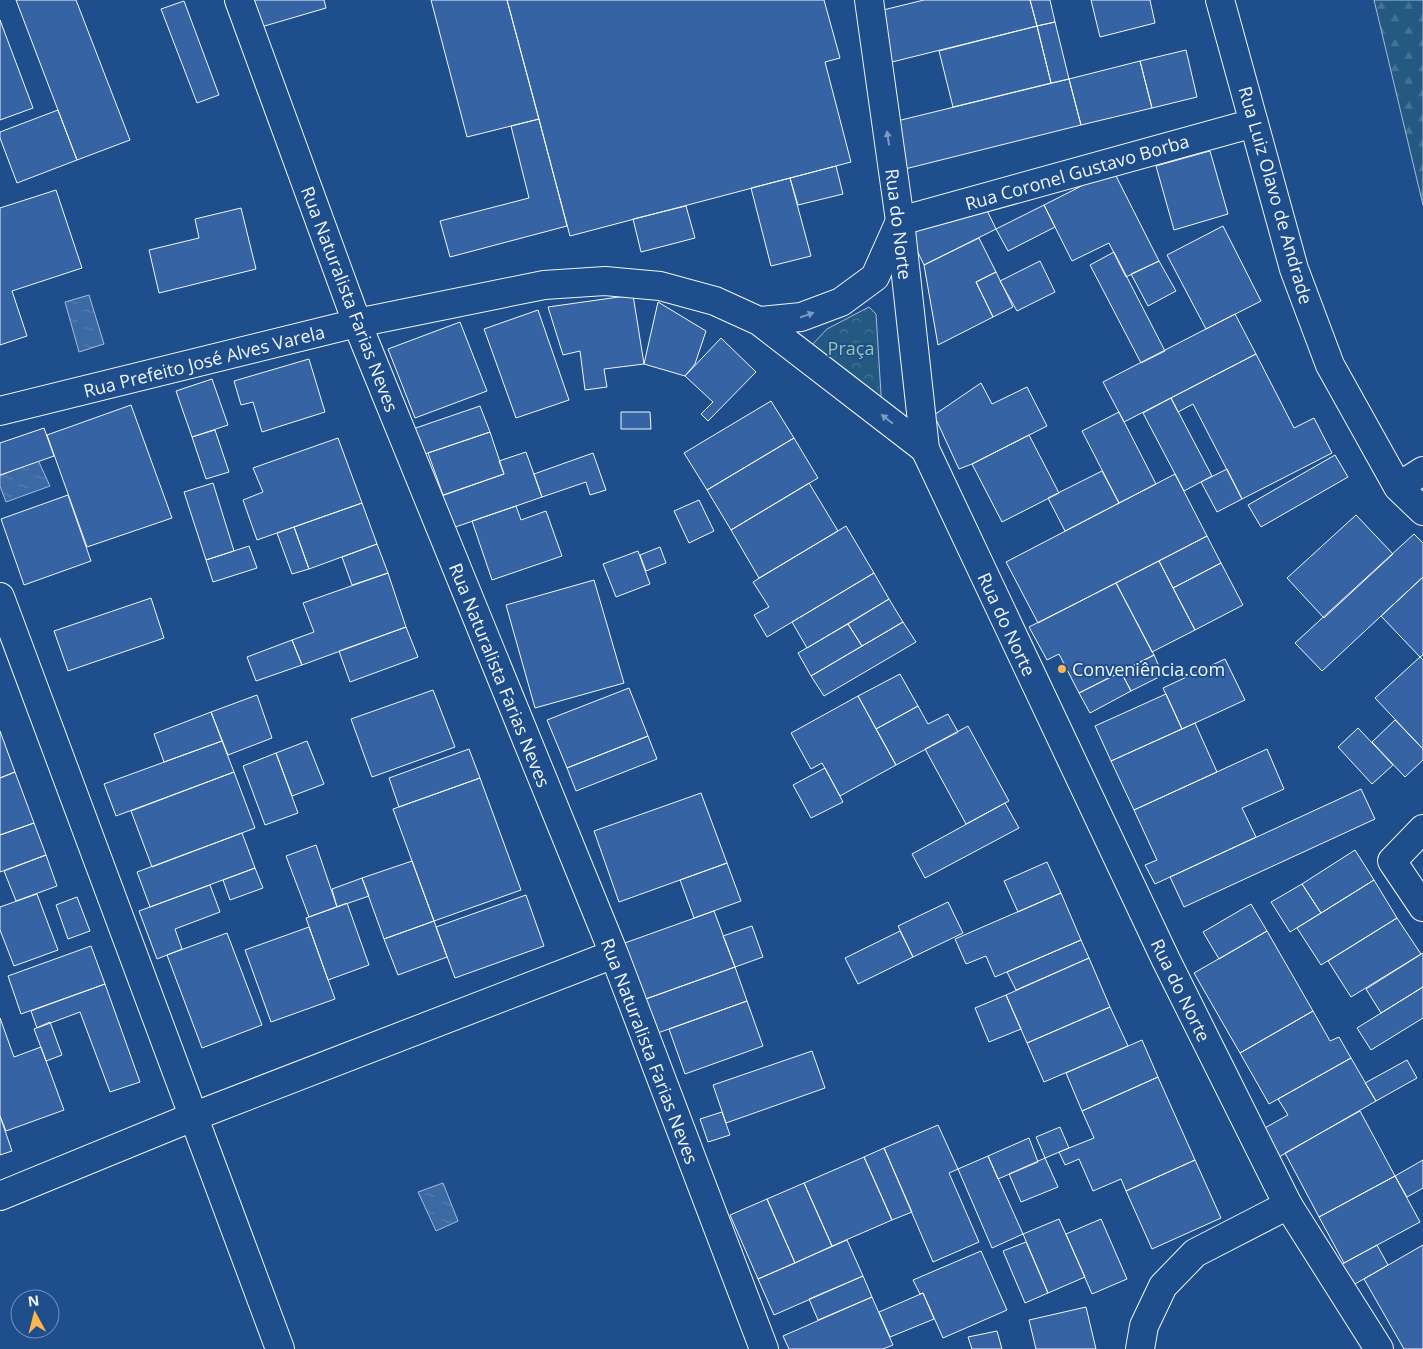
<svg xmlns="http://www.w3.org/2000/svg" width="1423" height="1349" font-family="'Open Sans',sans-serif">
	<defs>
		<pattern id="forest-firs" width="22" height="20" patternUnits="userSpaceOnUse" patternTransform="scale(1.25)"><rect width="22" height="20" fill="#245a82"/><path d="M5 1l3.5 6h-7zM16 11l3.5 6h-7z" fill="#447295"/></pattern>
		<pattern id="park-crowns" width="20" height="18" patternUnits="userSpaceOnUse" patternTransform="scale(1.25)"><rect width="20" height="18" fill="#245a82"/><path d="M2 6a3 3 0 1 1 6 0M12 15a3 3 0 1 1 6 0" fill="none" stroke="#447295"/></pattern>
		<pattern id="water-ripples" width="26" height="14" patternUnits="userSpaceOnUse" patternTransform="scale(1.25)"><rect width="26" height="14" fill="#3b69a3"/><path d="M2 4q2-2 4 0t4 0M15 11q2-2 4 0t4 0" fill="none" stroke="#587fb1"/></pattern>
	</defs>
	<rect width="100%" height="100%" fill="#1f4e8c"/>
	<path fill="url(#forest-firs)" stroke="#a8bbd7" d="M 1374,0 L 1423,0 L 1423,205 Z"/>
	<path fill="url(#park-crowns)" stroke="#a8bbd7" d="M 869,307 L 876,314 L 882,410 L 809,348 L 827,329 Z"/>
	<path fill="url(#water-ripples)" stroke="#a8bbd7" d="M 89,295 L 104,344 L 79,352 L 65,302 Z
		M 38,460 L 50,486 L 6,502 L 0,486 L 0,476 Z
		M 443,1183 L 458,1221 L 436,1231 L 418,1192 Z"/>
	<path fill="#3563a3" stroke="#f2f6ff" d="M 16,0 L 76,0 L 130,140 L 77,160 Z
		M 242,0 L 324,0 L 326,8 L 251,30 Z
		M 431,0 L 507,0 L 539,119 L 467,137 Z
		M 507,0 L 824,0 L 840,58 L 825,62 L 851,162 L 570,236 Z
		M 924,0 L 1030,0 L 1037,26 L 892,62 L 879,11 Z
		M 1030,0 L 1050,0 L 1055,22 L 1037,26 Z
		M 1091,0 L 1150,0 L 1155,23 L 1100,37 Z
		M 184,1 L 219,95 L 197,103 L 161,9 Z
		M 0,20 L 33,108 L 0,120 Z
		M 1055,22 L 1069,79 L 1051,83 L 1037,26 Z
		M 1037,26 L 1051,83 L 953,107 L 939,51 Z
		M 1186,50 L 1197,97 L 1152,108 L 1140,61 Z
		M 1140,61 L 1152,108 L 1081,125 L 1069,79 Z
		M 1069,79 L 1081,125 L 905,169 L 893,122 Z
		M 58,110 L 77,160 L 17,183 L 0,138 L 0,132 Z
		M 539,119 L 567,226 L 450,257 L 440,221 L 529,198 L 511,126 Z
		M 1210,151 L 1228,214 L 1174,230 L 1156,166 Z
		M 836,166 L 843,194 L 798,205 L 790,178 Z
		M 1113,170 L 1159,261 L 1126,277 L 1109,243 L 1072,261 L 1044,205 Z
		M 790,178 L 811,256 L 771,266 L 751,188 Z
		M 56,190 L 82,268 L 12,291 L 27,336 L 0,345 L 0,208 Z
		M 983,202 L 996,229 L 924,265 L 909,234 Z
		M 1044,205 L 1055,227 L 1008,251 L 996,229 Z
		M 686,206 L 695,238 L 641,252 L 633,219 Z
		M 241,208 L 256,269 L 159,293 L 149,250 L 199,238 L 195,219 Z
		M 1223,226 L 1261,301 L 1206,329 L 1167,255 Z
		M 979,238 L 996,272 L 976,282 L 993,317 L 938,345 L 924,265 Z
		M 1114,252 L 1165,351 L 1141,363 L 1090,265 Z
		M 1040,261 L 1055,292 L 1017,311 L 1000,281 Z
		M 1159,261 L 1176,291 L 1148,306 L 1131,274 Z
		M 996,272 L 1013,307 L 993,317 L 976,282 Z
		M 633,295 L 644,364 L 604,369 L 607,387 L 585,390 L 580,351 L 563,355 L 548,307 Z
		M 658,302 L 706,331 L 695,364 L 685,376 L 644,364 Z
		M 538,310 L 569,400 L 516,418 L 484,329 Z
		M 1235,314 L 1256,354 L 1124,422 L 1103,382 Z
		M 460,322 L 487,391 L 415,418 L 388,349 Z
		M 721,338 L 756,372 L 708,421 L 701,414 L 713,402 L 685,376 Z
		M 1256,354 L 1294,428 L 1314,418 L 1332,453 L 1242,499 L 1193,404 L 1178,412 L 1171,398 Z
		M 309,359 L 325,412 L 262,432 L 253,402 L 241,405 L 234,381 Z
		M 212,379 L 228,425 L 192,437 L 176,391 Z
		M 981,383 L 992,404 L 1027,387 L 1047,426 L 972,464 L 959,469 L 934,415 Z
		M 1171,398 L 1212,476 L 1184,491 L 1143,413 Z
		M 771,401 L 794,438 L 707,490 L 684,453 Z
		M 131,405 L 172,518 L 87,547 L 47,435 Z
		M 480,406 L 490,432 L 416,457 L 407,431 Z
		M 621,412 L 650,412 L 651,429 L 621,429 Z
		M 1119,412 L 1156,484 L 1119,503 L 1082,431 Z
		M 44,428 L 54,456 L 0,475 L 0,443 Z
		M 215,430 L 229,472 L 206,479 L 192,437 Z
		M 490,432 L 504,474 L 443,495 L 428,453 Z
		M 1029,435 L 1059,493 L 1002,522 L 972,464 Z
		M 338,438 L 362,503 L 257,540 L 243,500 L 263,492 L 253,468 Z
		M 794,438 L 818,478 L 731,530 L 707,490 Z
		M 526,452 L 542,497 L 444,531 L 433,499 L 504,474 L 499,461 Z
		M 593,453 L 606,490 L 590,495 L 586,482 L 542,497 L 534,474 Z
		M 1335,455 L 1348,477 L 1261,527 L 1248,505 Z
		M 1227,469 L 1242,499 L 1217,512 L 1201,482 Z
		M 1102,471 L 1119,503 L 1065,531 L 1048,498 Z
		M 1175,474 L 1207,536 L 1038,623 L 1006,562 Z
		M 213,483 L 234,551 L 206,560 L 184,492 Z
		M 809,483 L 838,531 L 759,578 L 731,530 Z
		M 68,495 L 91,561 L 24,585 L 1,519 Z
		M 699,500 L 714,531 L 689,543 L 674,511 Z
		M 362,503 L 377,544 L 309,569 L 294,527 Z
		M 516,506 L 521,520 L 546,511 L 562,556 L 492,580 L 472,521 Z
		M 1356,515 L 1393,554 L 1324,618 L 1287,578 Z
		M 846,526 L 874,573 L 767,637 L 754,615 L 769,607 L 753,582 Z
		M 294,527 L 309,569 L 292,574 L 277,533 Z
		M 1414,534 L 1423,543 L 1423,577 L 1322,671 L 1295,643 Z
		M 1207,536 L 1221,563 L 1173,588 L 1159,561 Z
		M 377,544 L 388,573 L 352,585 L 342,557 Z
		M 249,546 L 257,568 L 213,582 L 206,560 Z
		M 660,547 L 666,563 L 646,571 L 640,555 Z
		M 638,551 L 650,584 L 616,597 L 603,564 Z
		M 1159,561 L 1195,630 L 1152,652 L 1116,583 Z
		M 1221,563 L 1243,605 L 1195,630 L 1173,588 Z
		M 388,573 L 406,627 L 302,665 L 292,640 L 314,632 L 303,603 Z
		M 874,573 L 889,599 L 807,648 L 792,622 Z
		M 1423,577 L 1423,655 L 1420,657 L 1381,616 Z
		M 594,580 L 624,683 L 535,708 L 506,605 Z
		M 1116,583 L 1154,655 L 1079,693 L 1059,654 L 1047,660 L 1029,627 Z
		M 151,598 L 164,638 L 68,671 L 54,631 Z
		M 889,599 L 903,622 L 862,646 L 848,624 Z
		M 903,622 L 916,642 L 824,696 L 811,676 Z
		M 848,624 L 862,646 L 811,676 L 798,653 Z
		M 406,627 L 418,657 L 350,682 L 339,651 Z
		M 292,640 L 302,665 L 256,681 L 247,657 Z
		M 1154,655 L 1163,675 L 1131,691 L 1121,672 Z
		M 1420,657 L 1423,660 L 1423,749 L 1375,698 Z
		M 1225,659 L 1245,700 L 1182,729 L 1163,688 Z
		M 1121,672 L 1131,691 L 1090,713 L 1079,693 Z
		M 900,674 L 918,706 L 876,729 L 858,696 Z
		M 629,688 L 648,736 L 567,768 L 547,720 Z
		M 433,690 L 455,747 L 372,777 L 351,719 Z
		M 1166,694 L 1182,729 L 1111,761 L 1095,726 Z
		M 257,695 L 272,738 L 228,755 L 211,712 Z
		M 858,696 L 896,765 L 840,796 L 822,763 L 811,769 L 791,733 Z
		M 918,706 L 928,724 L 948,714 L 958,732 L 896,765 L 876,729 Z
		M 211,712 L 222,741 L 164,762 L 154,734 Z
		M 1395,720 L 1423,749 L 1423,760 L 1405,777 L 1372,742 Z
		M 1195,723 L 1217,772 L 1134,810 L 1111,761 Z
		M 968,726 L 1009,801 L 966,824 L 925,749 Z
		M 1358,728 L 1393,765 L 1372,784 L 1338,747 Z
		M 0,731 L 15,772 L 0,778 Z
		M 648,736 L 657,759 L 576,791 L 567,768 Z
		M 222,741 L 234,772 L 116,816 L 104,784 Z
		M 307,741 L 324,784 L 292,796 L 276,753 Z
		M 469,749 L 480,778 L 399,807 L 389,778 Z
		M 1267,749 L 1284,789 L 1242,808 L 1256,837 L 1155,884 L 1145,865 L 1157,860 L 1134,810 Z
		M 276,753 L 298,813 L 265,825 L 243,766 Z
		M 825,768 L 843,802 L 811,818 L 793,785 Z
		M 15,772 L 34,823 L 0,835 L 0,778 Z
		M 234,772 L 255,828 L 152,867 L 131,811 Z
		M 480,778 L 521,890 L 434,921 L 393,809 Z
		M 1361,789 L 1375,819 L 1184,907 L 1170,877 Z
		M 701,793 L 727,863 L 619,902 L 594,831 Z
		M 1005,803 L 1019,828 L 925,878 L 912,854 Z
		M 34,823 L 46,855 L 0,872 L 0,835 Z
		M 242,833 L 255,868 L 150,907 L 137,872 Z
		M 316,845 L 337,907 L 309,917 L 286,856 Z
		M 1355,850 L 1374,880 L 1321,913 L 1302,884 Z
		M 46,855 L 57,886 L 16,901 L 4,871 Z
		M 412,861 L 434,921 L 384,939 L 362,878 Z
		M 1047,862 L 1061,893 L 1018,912 L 1004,881 Z
		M 727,863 L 741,901 L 694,918 L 680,880 Z
		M 255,868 L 263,888 L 230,900 L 223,880 Z
		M 362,878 L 369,896 L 337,907 L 332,889 Z
		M 1374,880 L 1397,918 L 1321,965 L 1297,928 Z
		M 1302,884 L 1321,913 L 1290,932 L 1271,902 Z
		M 210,885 L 220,912 L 175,929 L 182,949 L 157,959 L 139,911 Z
		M 1061,893 L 1081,940 L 995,977 L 986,956 L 966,964 L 955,939 Z
		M 37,894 L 58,950 L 14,966 L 0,930 L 0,907 Z
		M 526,895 L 544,946 L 455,978 L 436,927 Z
		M 77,897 L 90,931 L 68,939 L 56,905 Z
		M 948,902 L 963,933 L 913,957 L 898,926 Z
		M 347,903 L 369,965 L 328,980 L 306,918 Z
		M 1251,904 L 1267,931 L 1219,959 L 1203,932 Z
		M 714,911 L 735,967 L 643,1000 L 622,944 Z
		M 1397,918 L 1421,954 L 1351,997 L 1328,961 Z
		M 434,921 L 447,957 L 398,975 L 384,939 Z
		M 752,926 L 763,957 L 735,967 L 723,936 Z
		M 309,927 L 335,999 L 271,1022 L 245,950 Z
		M 900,931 L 913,957 L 858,984 L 845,958 Z
		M 1267,931 L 1313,1011 L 1240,1053 L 1194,973 Z
		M 227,933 L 262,1025 L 202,1048 L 167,955 Z
		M 1081,940 L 1089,958 L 1016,990 L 1007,972 Z
		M 91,946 L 105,984 L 21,1014 L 8,976 Z
		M 1423,953 L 1423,987 L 1381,1013 L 1366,989 Z
		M 1089,958 L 1110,1007 L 1027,1043 L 1006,995 Z
		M 735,967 L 747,1001 L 655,1034 L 643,1000 Z
		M 105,984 L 140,1082 L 110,1092 L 80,1012 L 37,1028 L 31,1011 Z
		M 1423,987 L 1423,1018 L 1371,1050 L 1357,1028 Z
		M 1006,995 L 1021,1029 L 989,1042 L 975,1008 Z
		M 747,1001 L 763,1046 L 685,1074 L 669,1029 Z
		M 1110,1007 L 1128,1046 L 1044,1082 L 1027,1043 Z
		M 1313,1011 L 1330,1041 L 1339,1037 L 1351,1058 L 1269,1104 L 1240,1053 Z
		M 0,1018 L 14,1057 L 41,1047 L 64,1110 L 6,1131 L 0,1116 Z
		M 50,1022 L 62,1055 L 46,1061 L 34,1029 Z
		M 1142,1040 L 1158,1077 L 1082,1111 L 1066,1073 Z
		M 812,1051 L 825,1088 L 726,1123 L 713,1085 Z
		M 1351,1058 L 1376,1101 L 1279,1157 L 1263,1129 L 1288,1115 L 1278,1099 Z
		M 1407,1060 L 1417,1078 L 1376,1101 L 1365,1083 Z
		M 1158,1077 L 1195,1160 L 1126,1191 L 1121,1179 L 1093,1191 L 1079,1159 L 1065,1165 L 1059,1152 L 1094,1138 L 1082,1111 Z
		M 1360,1111 L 1395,1176 L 1319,1217 L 1285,1153 Z
		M 722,1112 L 730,1135 L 708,1142 L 700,1119 Z
		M 0,1116 L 12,1151 L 0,1155 Z
		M 938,1125 L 958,1169 L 949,1173 L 979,1242 L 933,1262 L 884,1148 Z
		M 1060,1127 L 1069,1148 L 1045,1158 L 1036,1137 Z
		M 1029,1138 L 1038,1162 L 998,1179 L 988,1156 Z
		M 884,1148 L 912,1212 L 892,1220 L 864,1157 Z
		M 988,1156 L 1023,1234 L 992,1248 L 958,1169 Z
		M 864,1157 L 892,1220 L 832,1246 L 804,1183 Z
		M 1045,1158 L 1058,1187 L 1021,1202 L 1009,1174 Z
		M 1195,1160 L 1221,1218 L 1152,1249 L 1126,1191 Z
		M 1423,1160 L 1423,1188 L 1407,1197 L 1395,1176 Z
		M 1395,1176 L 1420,1222 L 1344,1263 L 1319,1217 Z
		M 804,1183 L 832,1246 L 795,1263 L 767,1199 Z
		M 767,1199 L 795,1263 L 758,1279 L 730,1215 Z
		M 1059,1219 L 1085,1277 L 1048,1293 L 1023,1234 Z
		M 1101,1219 L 1127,1279 L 1092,1294 L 1066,1234 Z
		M 847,1240 L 863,1276 L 774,1315 L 758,1279 Z
		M 1026,1242 L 1048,1293 L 1025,1303 L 1003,1251 Z
		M 1377,1245 L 1388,1265 L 1348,1288 L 1337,1268 L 1344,1263 Z
		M 1423,1245 L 1423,1349 L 1404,1349 L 1364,1279 Z
		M 981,1251 L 1007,1310 L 943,1338 L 923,1293 L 920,1294 L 913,1280 Z
		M 863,1276 L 872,1297 L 818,1320 L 809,1299 Z
		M 923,1293 L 934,1319 L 890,1337 L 879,1312 Z
		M 872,1297 L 893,1345 L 883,1349 L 789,1349 L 783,1336 Z
		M 1086,1307 L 1096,1349 L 1036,1349 L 1029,1320 Z
		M 997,1331 L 1002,1349 L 972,1349 L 968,1337 Z"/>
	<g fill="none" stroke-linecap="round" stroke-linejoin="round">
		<defs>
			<path id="minor" d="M 239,0 L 357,323 L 614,954 L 764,1349
				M 1220,0 L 1294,269 L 1330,365 L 1398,487 L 1423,511
				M 759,321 L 801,317 L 841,302 L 875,277 L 900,221 L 1254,123
				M 0,411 L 357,323 L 544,285 L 605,281 L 660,286 L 715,301 L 759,321 L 925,449
				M 1398,487 L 1423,471
				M 0,597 L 280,1349
				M 1423,829 L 1392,861 L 1423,907
				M 0,1196 L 195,1116 L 614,954
				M 1140,1349 L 1144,1326 L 1163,1286 L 1195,1253 L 1288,1205"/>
			<path id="secondary" d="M 869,0 L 900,221 L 925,449 L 1166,960 L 1288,1205 L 1379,1349"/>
		</defs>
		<use href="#minor" stroke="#f2f6ff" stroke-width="30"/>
		<use href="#secondary" stroke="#f2f6ff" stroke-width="30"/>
		<use href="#minor" stroke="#1f4e8c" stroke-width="28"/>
		<use href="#secondary" stroke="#1f4e8c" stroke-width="28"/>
	</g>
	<defs><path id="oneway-solid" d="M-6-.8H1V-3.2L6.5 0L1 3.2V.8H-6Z" transform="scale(1.25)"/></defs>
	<g fill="#7e9ac0">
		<use href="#oneway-solid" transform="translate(888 138) rotate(-98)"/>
		<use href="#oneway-solid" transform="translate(807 315) rotate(-19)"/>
		<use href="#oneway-solid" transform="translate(887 419) rotate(-142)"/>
	</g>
	<circle fill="#ffb74d" stroke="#1f4e8c" stroke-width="2" cx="1062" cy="669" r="5"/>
	<g text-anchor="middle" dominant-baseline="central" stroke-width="4" stroke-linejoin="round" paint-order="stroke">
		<g font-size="18" fill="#f2f6ff" stroke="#1f4e8c">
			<text transform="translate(1077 172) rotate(-16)">Rua Coronel Gustavo Borba</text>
			<text transform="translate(1276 195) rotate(74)">Rua Luiz Olavo de Andrade</text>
			<text transform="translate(899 224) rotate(83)">Rua do Norte</text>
			<text transform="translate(350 299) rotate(69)">Rua Naturalista Farias Neves</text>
			<text transform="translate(204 361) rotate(-14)">Rua Prefeito José Alves Varela</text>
			<text transform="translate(1007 624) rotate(65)">Rua do Norte</text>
			<text transform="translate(500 675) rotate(68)">Rua Naturalista Farias Neves</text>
			<text transform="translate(1181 990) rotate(64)">Rua do Norte</text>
			<text transform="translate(650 1051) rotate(69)">Rua Naturalista Farias Neves</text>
		</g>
		<g font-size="18" fill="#97c8a6" stroke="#1f4e8c">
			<text x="851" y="348">Praça</text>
		</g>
		<g font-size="18" fill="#f2f6ff" stroke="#1f4e8c" text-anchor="start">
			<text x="1072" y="669">Conveniência.com</text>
		</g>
	</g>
	<g transform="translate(35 1314) rotate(353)"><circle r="24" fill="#1f4e8c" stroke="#7391ba"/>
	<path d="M0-4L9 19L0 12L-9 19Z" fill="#ffb74d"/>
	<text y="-8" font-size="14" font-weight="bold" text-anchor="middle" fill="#f2f6ff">N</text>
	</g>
</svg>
